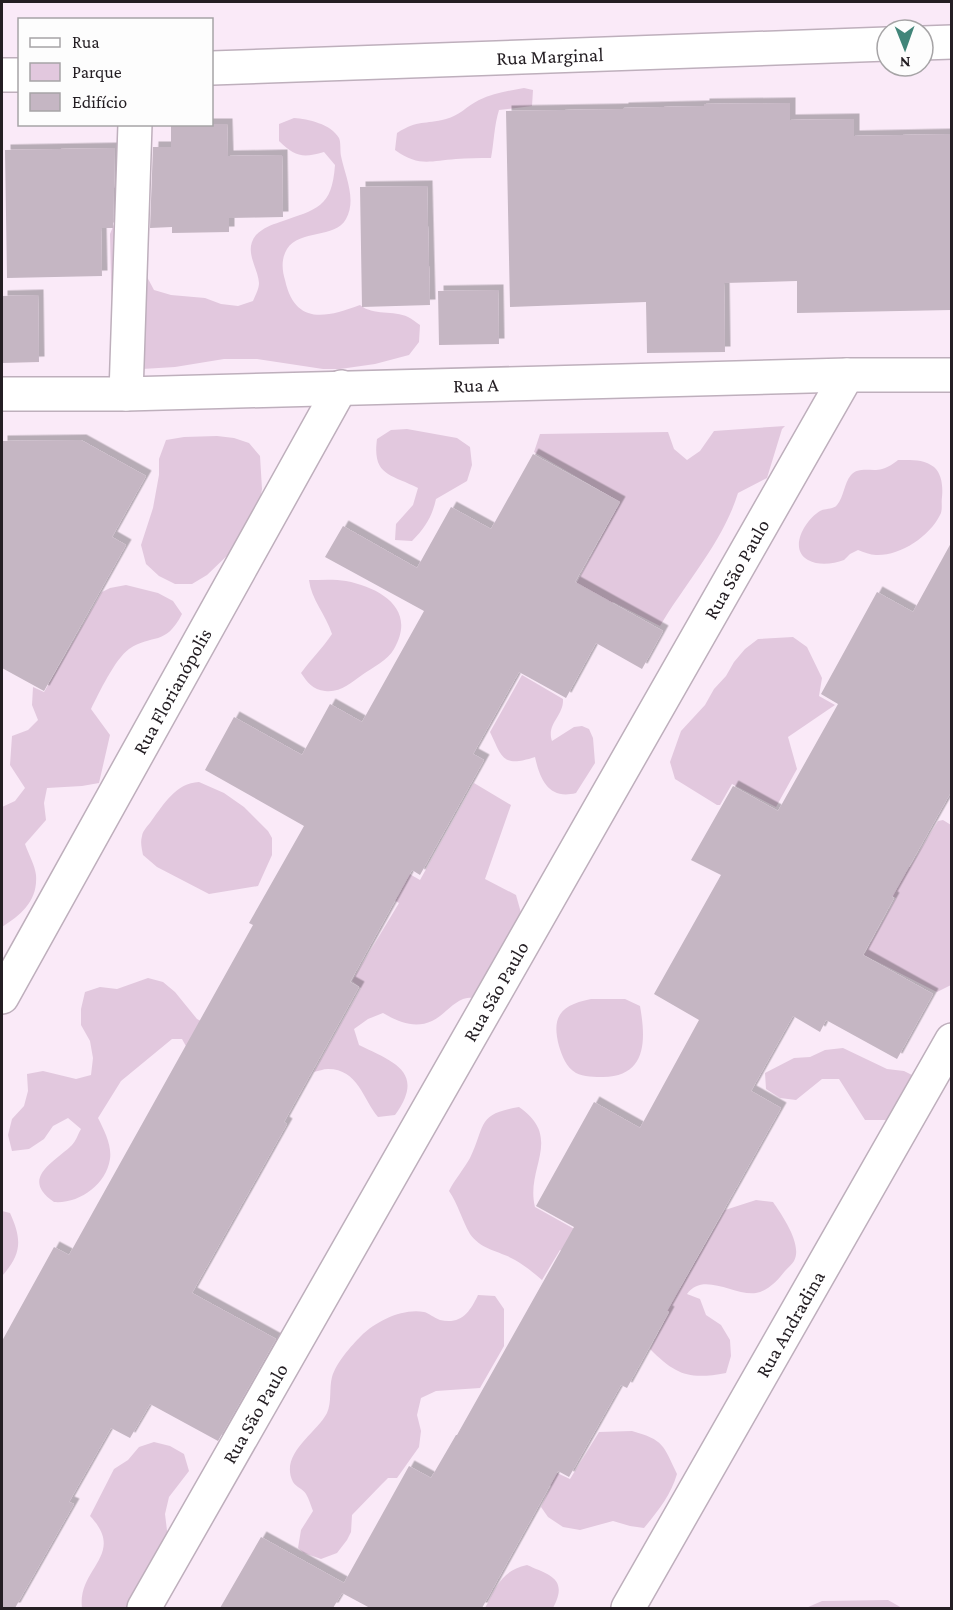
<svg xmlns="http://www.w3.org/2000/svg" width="953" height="1610" font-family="'Crimson Pro',serif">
	<defs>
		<filter id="shadow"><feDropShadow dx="5.5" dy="-5.5" stdDeviation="0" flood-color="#0004"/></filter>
	</defs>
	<rect width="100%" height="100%" fill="#faeaf8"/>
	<path fill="#e2c8de" d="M 524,88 L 533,90 L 532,106 L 499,110 C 494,126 494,142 491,158 C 479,158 467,158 456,159 C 429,161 419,167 395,150 L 397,133 C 419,119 424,125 446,119 C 459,116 467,106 479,100 C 493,93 508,91 524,88 Z
		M 294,118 C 308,119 331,124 339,138 C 341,142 340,151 341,156 C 345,176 357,199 346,219 C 335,239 300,229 287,249 C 281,259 282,270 285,280 C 295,325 325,318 360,305 C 373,316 394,310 408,317 C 412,319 417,323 420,325 L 419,342 L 409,355 L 375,364 L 340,369 L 323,369 L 257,359 L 224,359 L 175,367 L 142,369 L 115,352 L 112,318 L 110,234 L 116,219 L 154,290 L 171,295 L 205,298 L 221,304 L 238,306 L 253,301 C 255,296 259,289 259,283 C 258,267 243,251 256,235 C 263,228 271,225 280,222 C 317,209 332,208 335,165 L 324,152 C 303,158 295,157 279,141 L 279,124 Z
		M 785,426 L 782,429 L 767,478 L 738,493 C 723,542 686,582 660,626 L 613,602 L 598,628 L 554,625 L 620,502 L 534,452 L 540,434 L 668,432 L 674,449 L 687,460 L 700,451 L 714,431 Z
		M 407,429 L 457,438 L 470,447 L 472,465 L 467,481 L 436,499 C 432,517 425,528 412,541 L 395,540 L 396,524 L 413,505 L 418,488 C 391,474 372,476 377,439 L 391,430 Z
		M 217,436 L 234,438 L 249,443 L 260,456 L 262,489 L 259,506 L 240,535 L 232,551 L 207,575 L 192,584 L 175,584 L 159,576 L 146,564 L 141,545 L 153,508 L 159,475 L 159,459 L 166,440 L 184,437 Z
		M 898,460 C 911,460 924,459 934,467 C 942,474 943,487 942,497 C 941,503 943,510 940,515 C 929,537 900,556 876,555 C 870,555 864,552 858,550 L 850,554 L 844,560 C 833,564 819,566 808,560 C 788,549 805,520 820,511 C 825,508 833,510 837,505 C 844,497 844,483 851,475 C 859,466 872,472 882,469 C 889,467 893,464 898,460 Z
		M 309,580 C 321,580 335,579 346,581 C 381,588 417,609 394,649 C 388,660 372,668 362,675 C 351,683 340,693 325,691 C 313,690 307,682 301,673 C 311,659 323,648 332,634 C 326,615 311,599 309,580 Z
		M 126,585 L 158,593 L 173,601 L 182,614 C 165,647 153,633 129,649 C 115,659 99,693 91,709 L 110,735 L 99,783 L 82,786 L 47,788 L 44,803 L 46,820 L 25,844 C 28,853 35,865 36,875 C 38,901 21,915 2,927 L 2,807 L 15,801 L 25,788 L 10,765 L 12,736 L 28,730 L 38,720 L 32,705 L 33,687 L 44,692 L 102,592 L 110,588 Z
		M 793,637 L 807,647 L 822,678 L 819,696 L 835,705 L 788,737 L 797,769 L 776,807 L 732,784 L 720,805 L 717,805 L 675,779 L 670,762 L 681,731 L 705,705 L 714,689 L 726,676 L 734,662 L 745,649 L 758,639 Z
		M 522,675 L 563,699 C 564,716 546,724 552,741 L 574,727 L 582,726 L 589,729 L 593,738 L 595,763 L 576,793 C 549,800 540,780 535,757 C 502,768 502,757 490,732 Z
		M 199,782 L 224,793 L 244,807 L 268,831 L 272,838 L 272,855 L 258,886 L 209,894 L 157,867 L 143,855 C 142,849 140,843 142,836 C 143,830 148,826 152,820 C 164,804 176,783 199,782 Z
		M 474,783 L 511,805 L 485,879 L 516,895 L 525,927 L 482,997 C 476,998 468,997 463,999 C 451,1004 443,1016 432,1021 C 415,1029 398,1022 383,1013 L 368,1019 L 354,1029 L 359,1045 C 394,1062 426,1072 395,1115 L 378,1117 C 363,1099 358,1069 328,1069 C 323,1069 319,1071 314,1072 L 361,988 L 352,981 L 399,903 L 350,876 L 366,849 L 420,880 Z
		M 943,820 L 951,825 L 951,985 L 937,992 L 864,955 L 896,898 L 826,860 L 843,831 L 910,867 L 938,821 Z
		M 148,978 L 163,982 L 175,992 L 197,1019 L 211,1026 L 192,1057 L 182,1039 L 172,1039 L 121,1081 L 98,1118 C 104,1130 112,1145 110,1159 C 106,1185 79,1204 54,1202 C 19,1178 55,1162 72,1145 C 76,1141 78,1134 81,1129 L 68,1118 L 53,1126 L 44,1139 L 29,1149 L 12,1151 L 8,1135 L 12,1119 L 24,1106 L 28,1091 L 27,1074 L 43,1071 L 76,1079 L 91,1075 L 93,1058 L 90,1041 L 81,1025 L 81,1009 L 85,992 L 100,987 L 117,989 Z
		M 591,999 L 625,999 L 640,1006 C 646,1040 647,1076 603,1077 C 596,1077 583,1077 576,1073 C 566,1067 562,1056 559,1046 C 551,1016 561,1005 591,999 Z
		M 843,1048 L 887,1069 L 904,1071 L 918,1078 L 900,1120 L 865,1120 L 839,1079 L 822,1079 L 796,1100 L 780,1098 L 766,1089 L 765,1073 L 794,1058 L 810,1057 L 825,1050 Z
		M 519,1107 C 564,1138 525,1168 535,1207 L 680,1288 L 725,1210 L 756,1200 L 773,1202 C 782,1215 803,1245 794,1261 C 792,1264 788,1268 785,1271 C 778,1280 768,1291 756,1293 C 734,1296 703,1271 687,1294 L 700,1299 L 706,1315 L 721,1325 L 730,1340 L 731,1356 L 726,1373 C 689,1380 676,1375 650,1349 L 669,1312 L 560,1250 L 542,1280 C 534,1273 525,1266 515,1260 C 500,1251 481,1250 470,1234 C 462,1220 458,1204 449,1191 C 455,1179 464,1169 470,1158 C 486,1125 476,1114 519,1107 Z
		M 2,1211 L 10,1213 C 22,1239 22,1254 2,1276 Z
		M 478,1295 L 495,1296 L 504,1309 L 504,1346 L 480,1388 L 436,1391 L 421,1398 L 417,1415 L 421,1431 L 419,1447 L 397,1478 L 388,1478 L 382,1484 L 352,1515 L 351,1532 L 347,1540 L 337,1553 L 321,1559 L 304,1553 L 298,1548 L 301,1530 L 313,1511 C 311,1506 309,1499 306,1494 C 303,1489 296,1487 293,1482 C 279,1454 316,1434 327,1413 C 332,1402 329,1388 332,1377 C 336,1363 351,1346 361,1336 C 376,1321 403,1308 424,1312 C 429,1313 434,1318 440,1320 C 461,1325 470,1312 478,1295 Z
		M 632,1431 C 664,1440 663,1445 677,1474 C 671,1495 658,1511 644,1528 L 630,1526 L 613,1521 L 580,1530 L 563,1527 L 548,1517 L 541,1507 L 551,1486 L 547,1483 L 555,1472 L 570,1479 L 599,1432 Z
		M 154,1442 L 170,1446 L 184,1454 L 189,1471 L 169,1497 L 165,1514 L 169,1547 L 133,1608 L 82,1608 C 77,1568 127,1555 90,1516 L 114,1469 L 128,1460 L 139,1447 Z
		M 527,1565 C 549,1575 569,1578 553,1608 L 485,1608 C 497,1586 501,1571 527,1565 Z
		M 888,1600 L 902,1608 L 806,1608 L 822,1601 Z"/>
	<path fill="#c5b6c3" filter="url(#shadow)" d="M 790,103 L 790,120 L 854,119 L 854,136 L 951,134 L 951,310 L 797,313 L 797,281 L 724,283 L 725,352 L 647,353 L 646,302 L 510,307 L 506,111 L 623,109 L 623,108 L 704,106 L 704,104 Z
		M 171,124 L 227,124 L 228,156 L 282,155 L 283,217 L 229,218 L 229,232 L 172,233 L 172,227 L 150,228 L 153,147 L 171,147 Z
		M 115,148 L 113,228 L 101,228 L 102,276 L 7,278 L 5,150 Z
		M 427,186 L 430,305 L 362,307 L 360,187 Z
		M 498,290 L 499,344 L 439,345 L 438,291 Z
		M 38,295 L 39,362 L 2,363 L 2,296 Z
		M 81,440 L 146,476 L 112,537 L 126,545 L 44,691 L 2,668 L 2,441 Z
		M 533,454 L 620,502 L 575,582 L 663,631 L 642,669 L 596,643 L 566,698 L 519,672 L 473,754 L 484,760 L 420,875 L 412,870 L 350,982 L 359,987 L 284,1122 L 287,1124 L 192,1293 L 276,1339 L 218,1441 L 150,1404 L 130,1438 L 111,1428 L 69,1502 L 74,1504 L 15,1608 L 2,1608 L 2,1341 L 54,1247 L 69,1255 L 253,925 L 249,923 L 304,826 L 205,770 L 234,717 L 302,755 L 330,704 L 362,722 L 424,611 L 325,557 L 343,526 L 417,568 L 451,507 L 491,529 Z
		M 951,543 L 951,792 L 892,897 L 894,898 L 863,955 L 933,994 L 897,1059 L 826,1020 L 820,1032 L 793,1016 L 751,1091 L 781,1108 L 667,1311 L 669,1312 L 627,1388 L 621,1385 L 569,1477 L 558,1471 L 482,1608 L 370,1608 L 342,1593 L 333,1608 L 220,1608 L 261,1537 L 344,1583 L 409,1466 L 431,1478 L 456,1435 L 457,1435 L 574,1227 L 536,1206 L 594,1102 L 640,1128 L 699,1020 L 654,994 L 721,875 L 691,860 L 733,786 L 778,811 L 838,704 L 821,694 L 877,592 L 913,612 Z"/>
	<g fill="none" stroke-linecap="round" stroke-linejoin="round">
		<defs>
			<g id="minor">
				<path d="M 923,43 L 952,42"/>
				<path id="s1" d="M 212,68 L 887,44"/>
				<path d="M 2,75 L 20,75"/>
				<path id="s2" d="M 2,394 L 126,394 L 847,375 L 952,375"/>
				<path d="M 126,394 L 135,124"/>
				<path id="s3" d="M 2,997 L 341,387"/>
				<path id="s4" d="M 144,1608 L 847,375"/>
				<path id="s5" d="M 628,1608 L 952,1040"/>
			</g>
		</defs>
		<use href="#minor" stroke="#beafbc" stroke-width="36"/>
		<use href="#minor" stroke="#fff" stroke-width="33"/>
	</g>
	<g text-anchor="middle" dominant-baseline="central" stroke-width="5" stroke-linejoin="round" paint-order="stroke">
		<g font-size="20" fill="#241e23" stroke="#fdfdfd">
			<text stroke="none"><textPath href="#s1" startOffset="338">Rua Marginal</textPath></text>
			<text stroke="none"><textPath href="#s2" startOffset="474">Rua A</textPath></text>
			<text stroke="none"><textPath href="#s4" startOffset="1196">Rua São Paulo</textPath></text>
			<text stroke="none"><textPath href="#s3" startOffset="350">Rua Florianópolis</textPath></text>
			<text stroke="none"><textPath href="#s4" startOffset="710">Rua São Paulo</textPath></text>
			<text stroke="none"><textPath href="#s5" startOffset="327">Rua Andradina</textPath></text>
			<text stroke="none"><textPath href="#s4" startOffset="224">Rua São Paulo</textPath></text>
		</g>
	</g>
	<rect width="953" height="1610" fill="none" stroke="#241e23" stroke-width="6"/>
	<rect x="18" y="18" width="195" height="108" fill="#fdfdfd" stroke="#a6a4a6" stroke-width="1.5"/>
	<rect x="30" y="38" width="30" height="9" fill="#ffffff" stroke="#a6a4a6" stroke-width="1.5"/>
	<text x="72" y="48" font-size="18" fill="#241e23">Rua</text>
	<rect x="30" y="63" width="30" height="18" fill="#e2c8de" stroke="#a6a4a6" stroke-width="1.5"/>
	<text x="72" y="78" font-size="18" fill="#241e23">Parque</text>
	<rect x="30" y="93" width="30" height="18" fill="#c5b6c3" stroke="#a6a4a6" stroke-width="1.5"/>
	<text x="72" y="108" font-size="18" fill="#241e23">Edifício</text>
	<g transform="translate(905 48) rotate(179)"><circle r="28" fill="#fdfdfd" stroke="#a6a4a6" stroke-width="1.5"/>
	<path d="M0-4.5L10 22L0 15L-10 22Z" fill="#418579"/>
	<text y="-9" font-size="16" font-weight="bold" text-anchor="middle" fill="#241e23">N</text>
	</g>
</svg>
